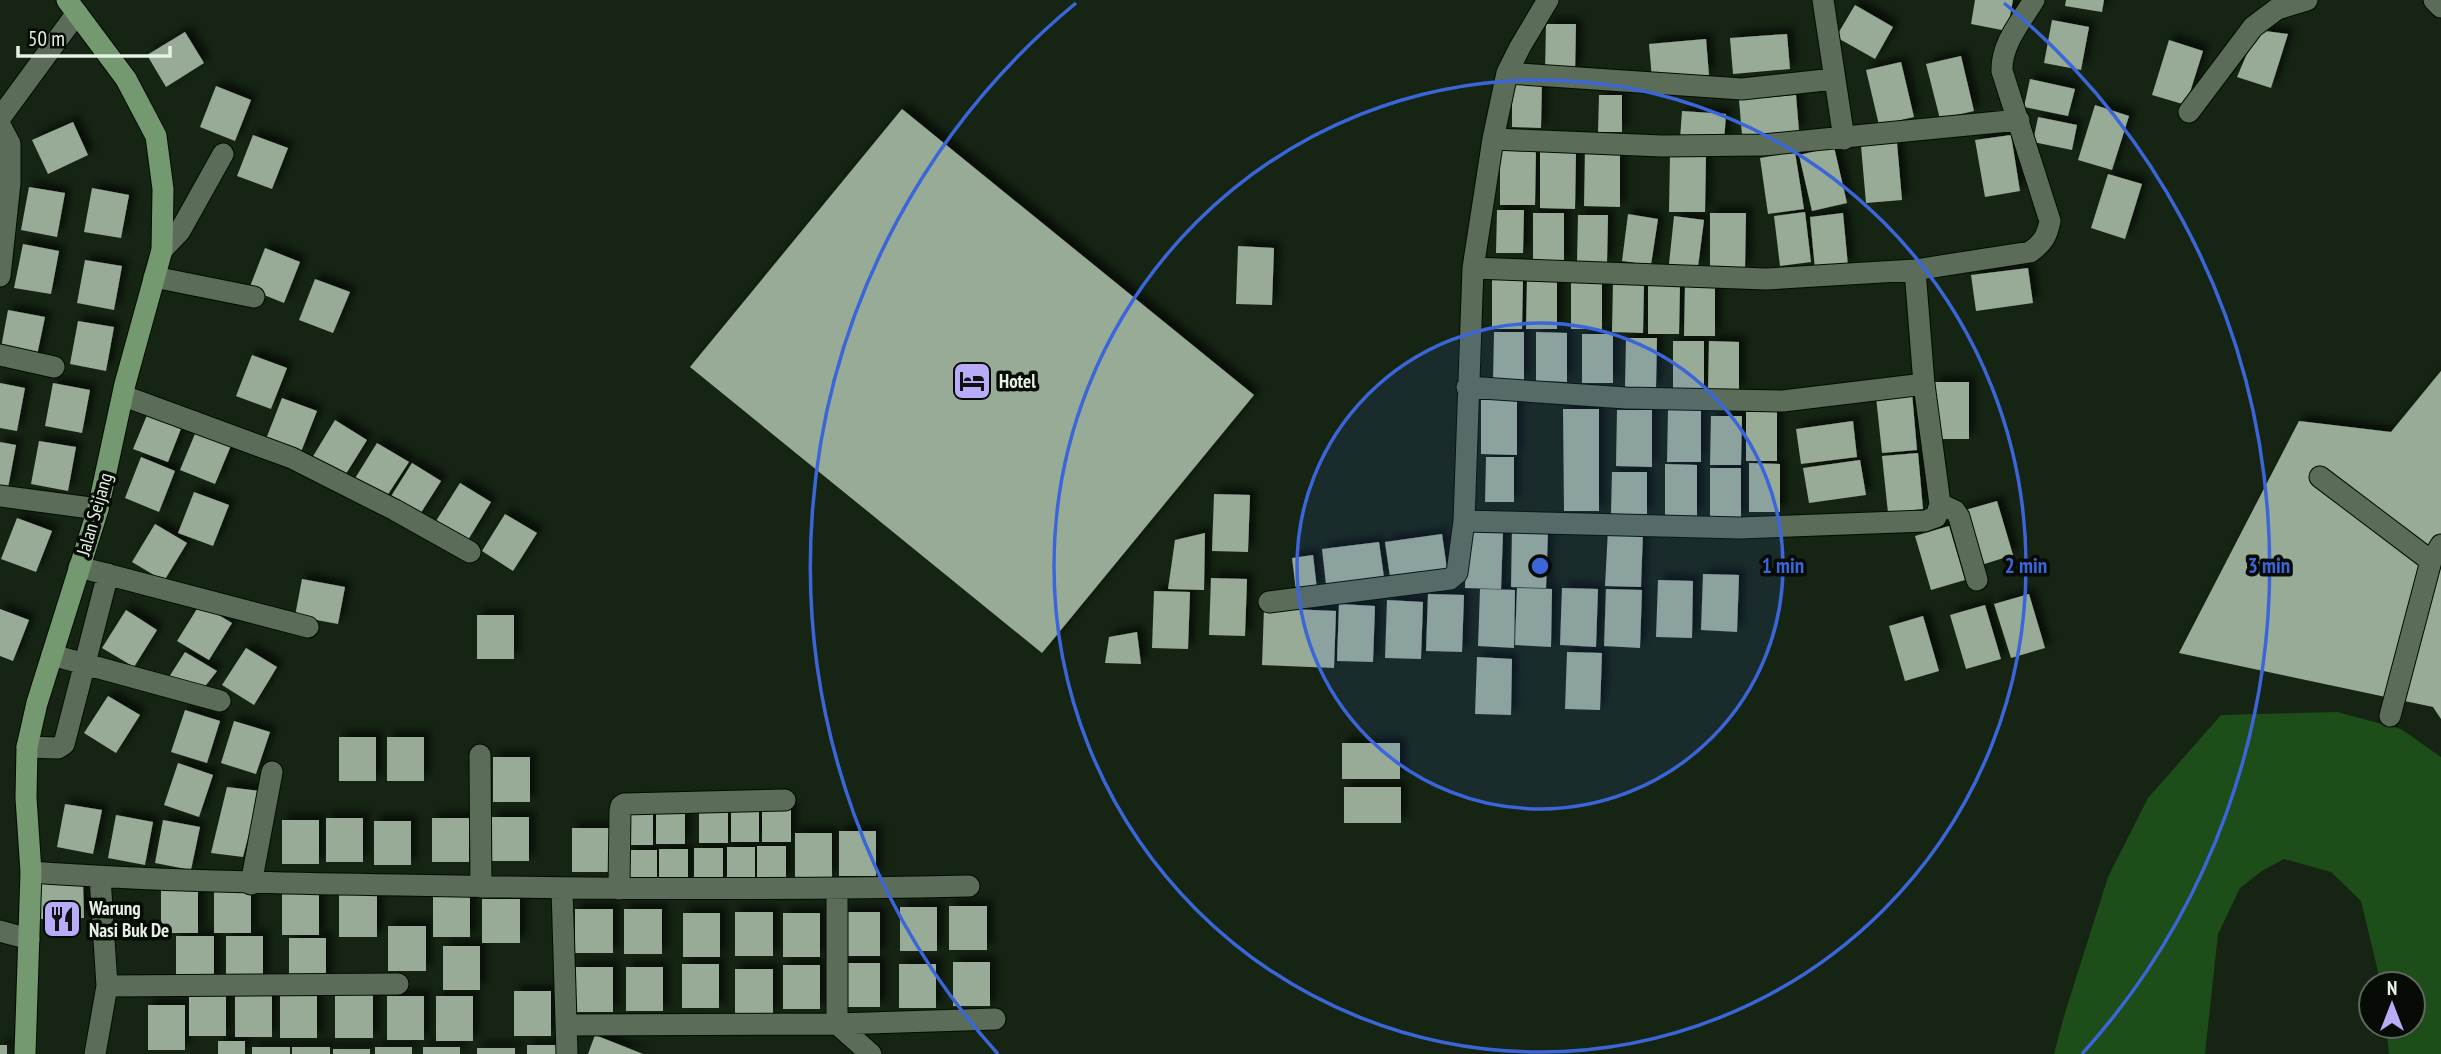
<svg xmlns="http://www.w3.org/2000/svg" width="2441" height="1054" font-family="'PT Sans Narrow',sans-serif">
	<defs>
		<filter id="shadow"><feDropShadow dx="6" dy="-6" stdDeviation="3.5" flood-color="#0009"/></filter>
	</defs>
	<rect width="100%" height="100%" fill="#152413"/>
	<path fill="#1d4d18" d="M 2337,712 L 2401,729 L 2441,757 L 2441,1054 L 2389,1054 L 2386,1026 L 2413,1026 L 2413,984 L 2381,984 L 2361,901 L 2331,872 L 2284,859 L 2262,871 L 2240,888 L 2218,934 L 2205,1054 L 2054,1054 L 2064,1016 L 2108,877 L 2148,798 L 2221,715 Z"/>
	<path fill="#98ab96" filter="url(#shadow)" d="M 1975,0 L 2013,0 L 2007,31 L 1971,24 Z
		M 2066,0 L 2104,0 L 2102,12 L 2065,6 Z
		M 1855,5 L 1893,27 L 1875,59 L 1836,37 Z
		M 2052,20 L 2089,27 L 2081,70 L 2044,63 Z
		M 1546,24 L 1576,24 L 1575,73 L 1545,72 Z
		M 2257,30 L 2288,34 L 2271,88 L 2237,77 Z
		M 185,32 L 204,63 L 166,87 L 147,55 Z
		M 1787,34 L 1790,69 L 1733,74 L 1730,38 Z
		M 1706,39 L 1709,75 L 1652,79 L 1649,44 Z
		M 2169,40 L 2203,51 L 2186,105 L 2152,95 Z
		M 1961,56 L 1974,111 L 1940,119 L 1926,64 Z
		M 1901,62 L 1914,117 L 1879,125 L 1866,70 Z
		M 2030,79 L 2075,89 L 2068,116 L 2024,107 Z
		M 1512,81 L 1542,81 L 1541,128 L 1512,127 Z
		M 216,86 L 251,100 L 235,141 L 200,127 Z
		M 1599,95 L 1622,95 L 1622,132 L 1598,132 Z
		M 1796,95 L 1799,131 L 1742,135 L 1739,100 Z
		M 2095,105 L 2129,116 L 2112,170 L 2078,160 Z
		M 902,109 L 1254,395 L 1042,653 L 690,367 Z
		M 1682,111 L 1726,114 L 1724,142 L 1680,139 Z
		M 2038,117 L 2077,125 L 2072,150 L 2033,142 Z
		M 73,122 L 88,155 L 48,174 L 32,140 Z
		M 253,135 L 288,148 L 272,189 L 237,176 Z
		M 2011,135 L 2020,191 L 1985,197 L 1975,140 Z
		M 1897,143 L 1902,200 L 1866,203 L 1861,146 Z
		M 1834,147 L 1847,203 L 1812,211 L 1799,155 Z
		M 1500,148 L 1536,149 L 1535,205 L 1500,205 Z
		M 1585,150 L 1620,150 L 1620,207 L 1584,206 Z
		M 1540,151 L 1576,152 L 1575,209 L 1540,208 Z
		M 1795,152 L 1804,209 L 1768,214 L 1760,158 Z
		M 1670,155 L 1706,155 L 1705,212 L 1669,212 Z
		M 2108,174 L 2142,184 L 2125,239 L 2091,228 Z
		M 29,187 L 65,193 L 57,237 L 21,230 Z
		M 92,188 L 129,195 L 121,238 L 84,232 Z
		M 1497,210 L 1524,210 L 1523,253 L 1496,253 Z
		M 1805,212 L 1811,262 L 1780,266 L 1774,216 Z
		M 1533,213 L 1564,213 L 1564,263 L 1533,263 Z
		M 1710,213 L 1746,213 L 1745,270 L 1710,270 Z
		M 1843,213 L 1848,266 L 1815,269 L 1810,217 Z
		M 1628,214 L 1658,219 L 1651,265 L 1622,261 Z
		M 1578,215 L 1608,215 L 1607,263 L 1577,262 Z
		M 1674,216 L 1704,220 L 1698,267 L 1669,264 Z
		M 23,244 L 59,251 L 51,294 L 14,288 Z
		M 1238,246 L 1274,248 L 1272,305 L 1236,304 Z
		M 265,248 L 300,262 L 284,303 L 249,289 Z
		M 85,260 L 122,266 L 114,310 L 77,303 Z
		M 2028,268 L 2033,303 L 1976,311 L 1971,275 Z
		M 315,279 L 350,292 L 333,333 L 299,320 Z
		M 1492,280 L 1523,280 L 1522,329 L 1492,329 Z
		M 1527,280 L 1557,280 L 1557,329 L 1526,329 Z
		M 1571,280 L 1602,280 L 1602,329 L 1571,329 Z
		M 1613,283 L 1644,284 L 1643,333 L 1612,332 Z
		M 1648,285 L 1680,285 L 1679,334 L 1648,334 Z
		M 1685,286 L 1715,287 L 1715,336 L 1684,336 Z
		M 8,310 L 45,317 L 36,360 L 0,353 Z
		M 78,321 L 114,327 L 106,371 L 70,364 Z
		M 1494,332 L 1524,332 L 1524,381 L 1493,381 Z
		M 1536,332 L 1567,333 L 1567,382 L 1536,381 Z
		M 1582,334 L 1613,334 L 1613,383 L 1582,383 Z
		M 1626,338 L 1657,338 L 1656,388 L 1625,387 Z
		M 1673,341 L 1704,341 L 1704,390 L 1673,390 Z
		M 1709,341 L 1739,342 L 1739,391 L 1708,391 Z
		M 252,355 L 287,368 L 271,409 L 236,396 Z
		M 2441,371 L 2441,719 L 2433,707 L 2179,653 L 2299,421 L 2391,432 Z
		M 1934,382 L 1969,382 L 1969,439 L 1933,439 Z
		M 0,383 L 25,388 L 17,431 L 0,428 Z
		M 53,383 L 90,390 L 82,433 L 45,426 Z
		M 1912,393 L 1917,450 L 1882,453 L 1876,397 Z
		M 1481,397 L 1517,398 L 1517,455 L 1481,454 Z
		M 282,398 L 317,411 L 301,452 L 266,439 Z
		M 150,408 L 184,421 L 168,462 L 133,449 Z
		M 1563,409 L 1599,409 L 1599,511 L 1564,511 Z
		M 1668,409 L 1701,409 L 1701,462 L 1667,462 Z
		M 1617,410 L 1652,410 L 1652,467 L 1616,466 Z
		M 1746,412 L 1777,412 L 1777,461 L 1746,461 Z
		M 1711,416 L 1742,416 L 1741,465 L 1710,465 Z
		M 335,420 L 367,440 L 344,477 L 312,458 Z
		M 1853,421 L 1857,457 L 1801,464 L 1796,429 Z
		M 197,429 L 232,443 L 215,484 L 180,470 Z
		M 39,441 L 76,447 L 68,491 L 31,484 Z
		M 0,442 L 16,445 L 8,488 L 0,486 Z
		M 377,443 L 409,462 L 385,499 L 354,480 Z
		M 1918,453 L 1923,509 L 1888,513 L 1882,456 Z
		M 141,457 L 175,471 L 159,512 L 125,498 Z
		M 1486,457 L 1514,457 L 1514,502 L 1485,502 Z
		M 1860,460 L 1866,495 L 1809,503 L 1803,468 Z
		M 412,463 L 441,481 L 417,519 L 388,501 Z
		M 1749,463 L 1780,464 L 1780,512 L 1749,512 Z
		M 1665,464 L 1697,465 L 1697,516 L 1665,516 Z
		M 1710,468 L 1741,468 L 1741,518 L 1710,517 Z
		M 1612,472 L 1647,472 L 1647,514 L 1611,514 Z
		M 460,483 L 491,502 L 468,540 L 436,521 Z
		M 194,492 L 229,505 L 213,546 L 178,533 Z
		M 1214,494 L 1250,495 L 1248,552 L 1212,551 Z
		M 1997,501 L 2013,555 L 1978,566 L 1962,511 Z
		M 505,514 L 537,533 L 513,571 L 482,551 Z
		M 17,518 L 52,531 L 36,572 L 1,559 Z
		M 155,524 L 187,543 L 164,581 L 132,562 Z
		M 1949,526 L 1965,580 L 1931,590 L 1915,536 Z
		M 1608,529 L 1643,531 L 1641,587 L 1605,586 Z
		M 1512,530 L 1548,531 L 1546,588 L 1511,587 Z
		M 1467,531 L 1503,532 L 1501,589 L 1465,588 Z
		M 1205,533 L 1204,590 L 1168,589 L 1175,540 Z
		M 1442,534 L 1447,569 L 1390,577 L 1385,542 Z
		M 1379,542 L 1384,577 L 1326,584 L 1322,549 Z
		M 1313,555 L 1317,589 L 1296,591 L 1292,558 Z
		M 1703,574 L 1739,575 L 1737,632 L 1701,630 Z
		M 1211,578 L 1247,579 L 1245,636 L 1209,635 Z
		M 302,579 L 345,587 L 338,624 L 295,616 Z
		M 1658,580 L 1693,581 L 1692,638 L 1656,637 Z
		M 1517,588 L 1552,589 L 1551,647 L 1515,645 Z
		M 1562,588 L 1598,589 L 1596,647 L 1560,645 Z
		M 1480,589 L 1515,590 L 1514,648 L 1478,646 Z
		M 1606,589 L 1642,590 L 1640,648 L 1604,646 Z
		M 1154,591 L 1190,592 L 1188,649 L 1152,648 Z
		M 1428,594 L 1464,595 L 1462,652 L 1426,651 Z
		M 2029,594 L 2045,648 L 2011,658 L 1994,604 Z
		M 1387,600 L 1423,602 L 1421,659 L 1385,658 Z
		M 200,604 L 232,623 L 209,660 L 177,641 Z
		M 1339,604 L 1375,606 L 1373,662 L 1337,661 Z
		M 1985,605 L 2001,659 L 1966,669 L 1950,615 Z
		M 1264,608 L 1336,611 L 1334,668 L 1262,665 Z
		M 0,609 L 29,620 L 13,661 L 0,656 Z
		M 126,610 L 157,630 L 134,667 L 102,648 Z
		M 477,615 L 514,615 L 514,659 L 477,659 Z
		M 1923,616 L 1939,671 L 1905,681 L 1889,626 Z
		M 1137,632 L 1141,664 L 1105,663 L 1109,637 Z
		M 246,648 L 277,667 L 254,705 L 222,685 Z
		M 185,652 L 217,671 L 203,689 L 169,677 Z
		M 1567,652 L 1602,653 L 1600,710 L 1565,709 Z
		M 1477,657 L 1512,659 L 1511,715 L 1475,714 Z
		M 108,696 L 140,715 L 116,753 L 84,733 Z
		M 185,710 L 220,721 L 207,763 L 171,752 Z
		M 234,721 L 270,732 L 256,774 L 221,763 Z
		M 339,737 L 376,737 L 376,781 L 339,781 Z
		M 387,737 L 424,737 L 424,781 L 387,781 Z
		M 1342,743 L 1400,743 L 1400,779 L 1342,779 Z
		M 493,757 L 530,757 L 530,802 L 493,802 Z
		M 178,763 L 213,775 L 199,817 L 164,805 Z
		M 227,787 L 260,791 L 243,857 L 211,853 Z
		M 1344,787 L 1401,787 L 1401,823 L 1344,823 Z
		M 65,804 L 102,810 L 93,854 L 57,847 Z
		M 699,808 L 728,808 L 728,843 L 699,843 Z
		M 731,808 L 759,808 L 759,842 L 731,842 Z
		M 762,808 L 791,808 L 791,842 L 762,842 Z
		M 656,810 L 685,810 L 685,844 L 656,844 Z
		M 624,811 L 653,811 L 653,845 L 624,845 Z
		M 116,815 L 153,822 L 145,865 L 108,858 Z
		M 492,817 L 529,817 L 529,861 L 492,861 Z
		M 326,818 L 363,818 L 363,862 L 326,862 Z
		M 432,818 L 469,818 L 469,862 L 432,862 Z
		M 163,820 L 200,827 L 191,870 L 155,863 Z
		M 282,820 L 319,820 L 319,864 L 282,864 Z
		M 374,821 L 411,821 L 411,865 L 374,865 Z
		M 572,828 L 609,828 L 609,872 L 572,872 Z
		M 839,831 L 876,831 L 876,876 L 839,876 Z
		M 795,833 L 832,833 L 832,878 L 795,878 Z
		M 757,846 L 786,846 L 786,880 L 757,880 Z
		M 727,847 L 755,847 L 755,881 L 727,881 Z
		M 694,848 L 723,848 L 723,882 L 694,882 Z
		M 659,849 L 688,849 L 688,883 L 659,883 Z
		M 628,850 L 657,850 L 657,884 L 628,884 Z
		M 83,881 L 84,918 L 39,919 L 38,882 Z
		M 161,889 L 198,889 L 198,933 L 161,933 Z
		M 214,889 L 251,889 L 251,933 L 214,933 Z
		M 282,891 L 319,891 L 319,935 L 282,935 Z
		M 339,893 L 377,893 L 377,937 L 339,937 Z
		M 433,893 L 470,893 L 470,937 L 433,937 Z
		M 482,899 L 520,899 L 520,943 L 482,943 Z
		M 949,906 L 987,906 L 987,950 L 949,950 Z
		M 900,907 L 937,907 L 937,951 L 900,951 Z
		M 575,909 L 613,909 L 613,953 L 575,953 Z
		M 624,909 L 662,909 L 662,954 L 624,954 Z
		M 735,912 L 773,912 L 773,956 L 735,956 Z
		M 843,912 L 880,912 L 880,956 L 843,956 Z
		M 683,913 L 720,913 L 720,957 L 683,957 Z
		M 783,913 L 820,913 L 820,957 L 783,957 Z
		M 388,926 L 426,926 L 426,971 L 388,971 Z
		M 176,936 L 214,936 L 214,980 L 176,980 Z
		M 226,936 L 263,936 L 263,980 L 226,980 Z
		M 289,938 L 326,938 L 326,982 L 289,982 Z
		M 443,946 L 480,946 L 480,990 L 443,990 Z
		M 953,962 L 990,962 L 990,1006 L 953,1006 Z
		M 843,963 L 880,963 L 880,1007 L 843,1007 Z
		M 682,964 L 719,964 L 719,1008 L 682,1008 Z
		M 899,964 L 936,964 L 936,1008 L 899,1008 Z
		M 783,965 L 820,965 L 820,1009 L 783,1009 Z
		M 575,967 L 613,967 L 613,1012 L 575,1012 Z
		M 626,967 L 663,967 L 663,1011 L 626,1011 Z
		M 735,969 L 773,969 L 773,1013 L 735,1013 Z
		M 189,991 L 226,991 L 226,1036 L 189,1036 Z
		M 514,991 L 551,991 L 551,1036 L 514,1036 Z
		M 235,992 L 272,992 L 272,1037 L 235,1037 Z
		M 280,994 L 317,994 L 317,1038 L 280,1038 Z
		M 335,994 L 373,994 L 373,1038 L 335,1038 Z
		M 387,996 L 424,996 L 424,1040 L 387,1040 Z
		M 436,996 L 473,996 L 473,1041 L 436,1041 Z
		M 148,1005 L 185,1005 L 185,1050 L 148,1050 Z
		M 595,1035 L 643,1054 L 588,1054 Z
		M 218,1041 L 245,1041 L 245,1054 L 218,1054 Z
		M 0,1045 L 7,1045 L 7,1054 L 0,1054 Z
		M 527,1045 L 565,1045 L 565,1054 L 527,1054 Z
		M 252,1047 L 290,1047 L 290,1054 L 252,1054 Z
		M 292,1047 L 330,1047 L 330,1054 L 292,1054 Z
		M 375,1047 L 412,1047 L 412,1054 L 375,1054 Z
		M 423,1047 L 460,1047 L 460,1054 L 423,1054 Z
		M 477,1048 L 515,1048 L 515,1054 L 477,1054 Z
		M 333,1049 L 370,1049 L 370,1054 L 333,1054 Z"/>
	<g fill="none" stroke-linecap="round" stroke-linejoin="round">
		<defs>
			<path id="minor" d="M 1823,0 L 1844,139
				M 2434,0 L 2441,7
				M 1507,73 L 1742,89 L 1834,79
				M 2189,112 L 2253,27 L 2277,9 L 2307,0
				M 0,118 L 77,13
				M 0,125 L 10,144 L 10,183 L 0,276
				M 1493,139 L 1662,146 L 1763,145 L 2019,120
				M 162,250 L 180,231 L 223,154
				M 1473,268 L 1766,279 L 1915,270 L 2030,252 C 2043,243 2047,236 2050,221 L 2002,71 C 2001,44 2021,22 2034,0
				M 154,277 L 254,297
				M 0,355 L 54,367
				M 1467,387 L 1626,398 L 1783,401 L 1924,384
				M 124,396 L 292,458 L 395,510 L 470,552
				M 2320,477 L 2431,561
				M 0,496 L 98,509
				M 1940,504 L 1955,511 L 1959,517 L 1977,580
				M 1464,521 L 1740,528 L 1925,521 L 1936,517 L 1940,504 L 1924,384 L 1915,270
				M 79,567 L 308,627
				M 1269,602 L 1450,579 L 1457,573 L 1464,521 L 1473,268 L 1493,139 L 1507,73 L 1520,47 L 1548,0
				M 52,655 L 220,701
				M 2390,716 L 2431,561 L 2441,545
				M 27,747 L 58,748 L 64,744 L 108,574
				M 480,755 L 481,887
				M 31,872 C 154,881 278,883 401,885 C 591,889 780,890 969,886
				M 251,884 L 272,772
				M 562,889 L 567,1054
				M 619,889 L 620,811 L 621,806 L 624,804 L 785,800
				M 837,889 L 837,1024 L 871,1054
				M 0,931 L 29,939
				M 107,986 L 398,984
				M 566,1025 L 837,1024 L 995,1019
				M 95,1054 L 107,986 L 100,877"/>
			<path id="major" d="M 25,1054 L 31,872 L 26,798 L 27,747 L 37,703 L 98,509 L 125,384 L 162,250 L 163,189 L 156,136 L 126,79 L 67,0"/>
		</defs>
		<use href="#minor" stroke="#020d02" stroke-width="23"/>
		<use href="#major" stroke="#020d02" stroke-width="23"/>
		<use href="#minor" stroke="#5b6c58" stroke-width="21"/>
		<use href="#major" stroke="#74986f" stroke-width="21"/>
	</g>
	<circle cx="1540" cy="566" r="243" fill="#3b66da" fill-opacity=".12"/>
	<g fill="none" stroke="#3b66da" stroke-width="3.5">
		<circle cx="1540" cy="566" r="243"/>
		<circle cx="1540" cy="566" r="486"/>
		<path d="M998 1054A729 729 0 0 1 1076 3M2004 3A729 729 0 0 1 2082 1054"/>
	</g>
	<defs>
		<symbol id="hotel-square" viewBox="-11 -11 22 22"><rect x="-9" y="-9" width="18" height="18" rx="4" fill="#b8abf7" stroke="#060b05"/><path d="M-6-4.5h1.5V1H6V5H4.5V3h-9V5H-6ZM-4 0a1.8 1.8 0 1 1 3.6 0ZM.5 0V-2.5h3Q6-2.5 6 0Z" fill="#111"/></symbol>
		<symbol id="restaurant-square" viewBox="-11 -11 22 22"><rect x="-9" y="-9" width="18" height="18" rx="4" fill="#b8abf7" stroke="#060b05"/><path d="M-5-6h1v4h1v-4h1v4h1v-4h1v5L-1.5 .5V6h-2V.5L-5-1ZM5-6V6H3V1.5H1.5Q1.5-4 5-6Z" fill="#111"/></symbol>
	</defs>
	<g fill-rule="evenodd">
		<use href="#hotel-square" x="950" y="359" width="44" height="44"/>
		<use href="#restaurant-square" x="40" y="897" width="44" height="44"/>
	</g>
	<g text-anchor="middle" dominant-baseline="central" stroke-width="7" stroke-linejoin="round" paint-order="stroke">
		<g font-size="19" font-weight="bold" fill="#e7f0e5" stroke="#060b05" text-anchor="start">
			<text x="999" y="381">Hotel</text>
			<text x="89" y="908">Warung<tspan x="89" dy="22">Nasi Buk De</tspan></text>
		</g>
		<g font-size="19" fill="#e7f0e5" stroke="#060b05">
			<text transform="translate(94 514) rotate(-74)">Jalan Seijang</text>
		</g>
	</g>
	<circle cx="1540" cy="566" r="10" fill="#3b66da" stroke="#060b05" stroke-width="3.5"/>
	<g font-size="21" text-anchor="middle" font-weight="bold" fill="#3b66da" stroke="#060b05" stroke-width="7" stroke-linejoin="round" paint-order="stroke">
		<text x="1783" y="573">1 min</text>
		<text x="2026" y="573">2 min</text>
		<text x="2269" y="573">3 min</text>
	</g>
	<g transform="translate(2392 1005)"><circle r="33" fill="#060b05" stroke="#60675f" stroke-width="2"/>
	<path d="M0-5L12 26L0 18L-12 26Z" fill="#b8abf7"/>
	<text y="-10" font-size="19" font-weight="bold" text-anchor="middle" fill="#e7f0e5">N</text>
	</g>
	<path d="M18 46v10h152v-10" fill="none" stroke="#e7f0e5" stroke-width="3.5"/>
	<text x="28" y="46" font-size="21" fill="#e7f0e5" stroke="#060b05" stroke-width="5" paint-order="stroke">50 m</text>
</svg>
